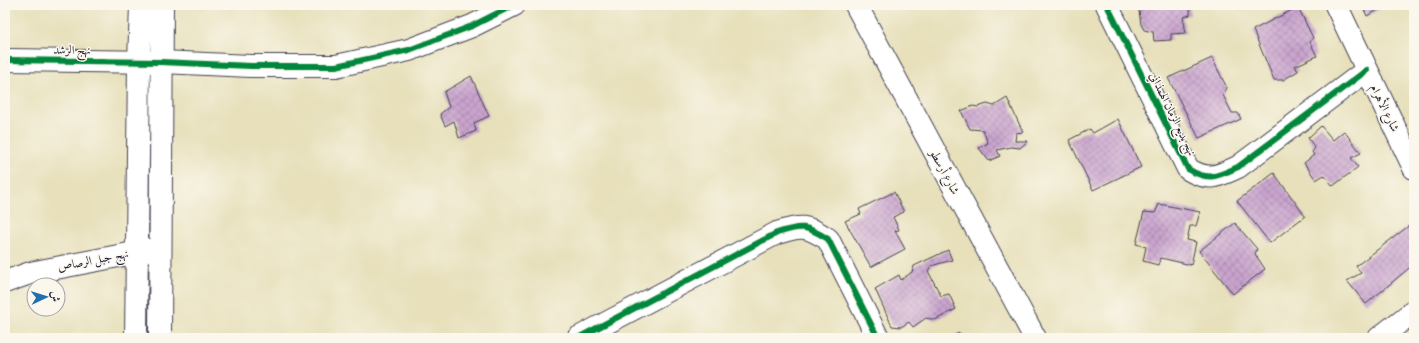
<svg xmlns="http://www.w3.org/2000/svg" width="1419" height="343" font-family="Alegreya,Amiri,serif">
	<defs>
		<pattern id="building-cross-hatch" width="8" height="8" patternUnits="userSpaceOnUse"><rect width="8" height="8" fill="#caa5cf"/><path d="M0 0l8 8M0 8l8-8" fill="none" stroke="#a486a9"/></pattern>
	</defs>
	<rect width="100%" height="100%" fill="#fbf7ec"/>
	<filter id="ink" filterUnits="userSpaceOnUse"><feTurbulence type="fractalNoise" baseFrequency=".025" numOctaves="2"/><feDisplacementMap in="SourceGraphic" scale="8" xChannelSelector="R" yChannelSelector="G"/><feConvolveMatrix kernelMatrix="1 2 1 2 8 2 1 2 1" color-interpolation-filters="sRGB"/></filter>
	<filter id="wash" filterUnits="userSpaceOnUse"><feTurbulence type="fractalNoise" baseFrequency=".012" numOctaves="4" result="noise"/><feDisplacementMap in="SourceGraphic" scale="16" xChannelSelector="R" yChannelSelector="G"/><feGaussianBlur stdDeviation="0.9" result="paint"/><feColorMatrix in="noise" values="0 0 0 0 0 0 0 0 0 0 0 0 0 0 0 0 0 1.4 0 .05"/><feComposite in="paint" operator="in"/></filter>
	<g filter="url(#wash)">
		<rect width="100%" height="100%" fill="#e7e0bb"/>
		<g id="blocks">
			<path fill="url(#building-cross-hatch)" d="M 1138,5 L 1190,5 L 1190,15 L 1183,17 L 1186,33 L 1171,34 L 1171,40 L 1154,41 L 1153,32 L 1144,30 L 1141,24 Z
				M 1362,5 L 1387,5 L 1367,16 Z
				M 1298,7 L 1313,38 L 1310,42 L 1317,56 L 1295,66 L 1298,71 L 1283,80 L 1274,80 L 1253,30 Z
				M 1212,58 L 1227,88 L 1223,95 L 1232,113 L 1238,113 L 1241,119 L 1199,138 L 1168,78 Z
				M 471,76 L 489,116 L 474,123 L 476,131 L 459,138 L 454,121 L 445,126 L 440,114 L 449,107 L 444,92 Z
				M 1007,98 L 1023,132 L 1016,133 L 1015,141 L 1028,141 L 1020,148 L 1011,147 L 997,150 L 1000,156 L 989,161 L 979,148 L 988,143 L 983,130 L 970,129 L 961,111 L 973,106 L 978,107 L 987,104 L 994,106 Z
				M 1118,119 L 1141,167 L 1093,190 L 1069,140 L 1090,129 L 1093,133 Z
				M 1321,126 L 1333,140 L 1344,131 L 1361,153 L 1351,158 L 1358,167 L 1333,186 L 1324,175 L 1316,180 L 1304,163 L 1314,155 L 1312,152 L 1315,148 L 1308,138 Z
				M 1274,173 L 1305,216 L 1270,243 L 1237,201 Z
				M 894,192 L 904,212 L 893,217 L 899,230 L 895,231 L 905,249 L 871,267 L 845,221 L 861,214 L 859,209 Z
				M 1159,204 L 1200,212 L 1196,226 L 1190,226 L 1187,240 L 1196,242 L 1191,265 L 1161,258 L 1158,265 L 1143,261 L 1146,247 L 1136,244 L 1144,212 L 1155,213 Z
				M 1414,222 L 1414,264 L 1366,304 L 1347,281 L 1361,273 L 1356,266 Z
				M 1235,223 L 1257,249 L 1255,254 L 1265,269 L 1233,294 L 1199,251 Z
				M 948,250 L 952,260 L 931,266 L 928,271 L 941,296 L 949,294 L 956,309 L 935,320 L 926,318 L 913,327 L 909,322 L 901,327 L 892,326 L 875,289 L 899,275 L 901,280 L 912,272 L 914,266 Z
				M 959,333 L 968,338 L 950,338 Z"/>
		</g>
	</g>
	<g filter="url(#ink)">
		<use href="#blocks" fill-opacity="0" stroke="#403e4e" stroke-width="1"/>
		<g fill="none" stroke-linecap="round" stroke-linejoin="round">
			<defs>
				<path id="minor" d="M 856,5 L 1035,338
					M 1107,5 L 1188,169 C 1209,182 1218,176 1238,167 L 1367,70
					M 1336,5 L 1414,168
					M 5,60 L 161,62 L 251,66 L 336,66 L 409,50 L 472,26 L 514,5
					M 5,282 L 30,273 L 160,248
					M 578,338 L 777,233 C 801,225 806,225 828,239 L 878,338
					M 1379,338 L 1414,311"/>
				<path id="tertiary" d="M 136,338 L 139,62 L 141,5
					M 160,338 L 162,5"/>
			</defs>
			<use href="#minor" stroke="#403e4e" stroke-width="24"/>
			<use href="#tertiary" stroke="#403e4e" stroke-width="24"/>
			<use href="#minor" stroke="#fff" stroke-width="22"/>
			<use href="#tertiary" stroke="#fff" stroke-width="22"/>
			<defs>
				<path id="cycleway" d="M 1107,5 L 1188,169 C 1209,182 1218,176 1238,167 L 1367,70
					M 5,60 L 161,62 L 251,66 L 336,66 L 409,50 L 472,26 L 514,5
					M 578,338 L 777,233 C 801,225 806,225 828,239 L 878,338"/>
			</defs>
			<use href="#cycleway" stroke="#fbf7ec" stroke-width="8"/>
			<use href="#cycleway" stroke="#00873e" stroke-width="6"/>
		</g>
	</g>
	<g text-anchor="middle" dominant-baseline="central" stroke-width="3" stroke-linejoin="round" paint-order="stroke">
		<g font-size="12" fill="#22223b" stroke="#fbf7ec">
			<text transform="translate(72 50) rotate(1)">نهج الرشد</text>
			<text transform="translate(1385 108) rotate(64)">شارع الأهرام</text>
			<text transform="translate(1173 114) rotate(64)">نهج بديع الزمان الهمذاني</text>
			<text transform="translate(945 172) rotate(62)">شارع أرسطو</text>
			<text transform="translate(93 260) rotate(-11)">نهج جبل الرصاص</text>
		</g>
	</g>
	<rect width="1419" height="343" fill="none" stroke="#fbf7ec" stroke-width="20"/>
	<g transform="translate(46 297) rotate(86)"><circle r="19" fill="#fbf7ec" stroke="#a4a2a5"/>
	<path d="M0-3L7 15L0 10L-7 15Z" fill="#1f6fb2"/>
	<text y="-6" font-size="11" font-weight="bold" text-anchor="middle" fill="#22223b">ش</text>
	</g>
</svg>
